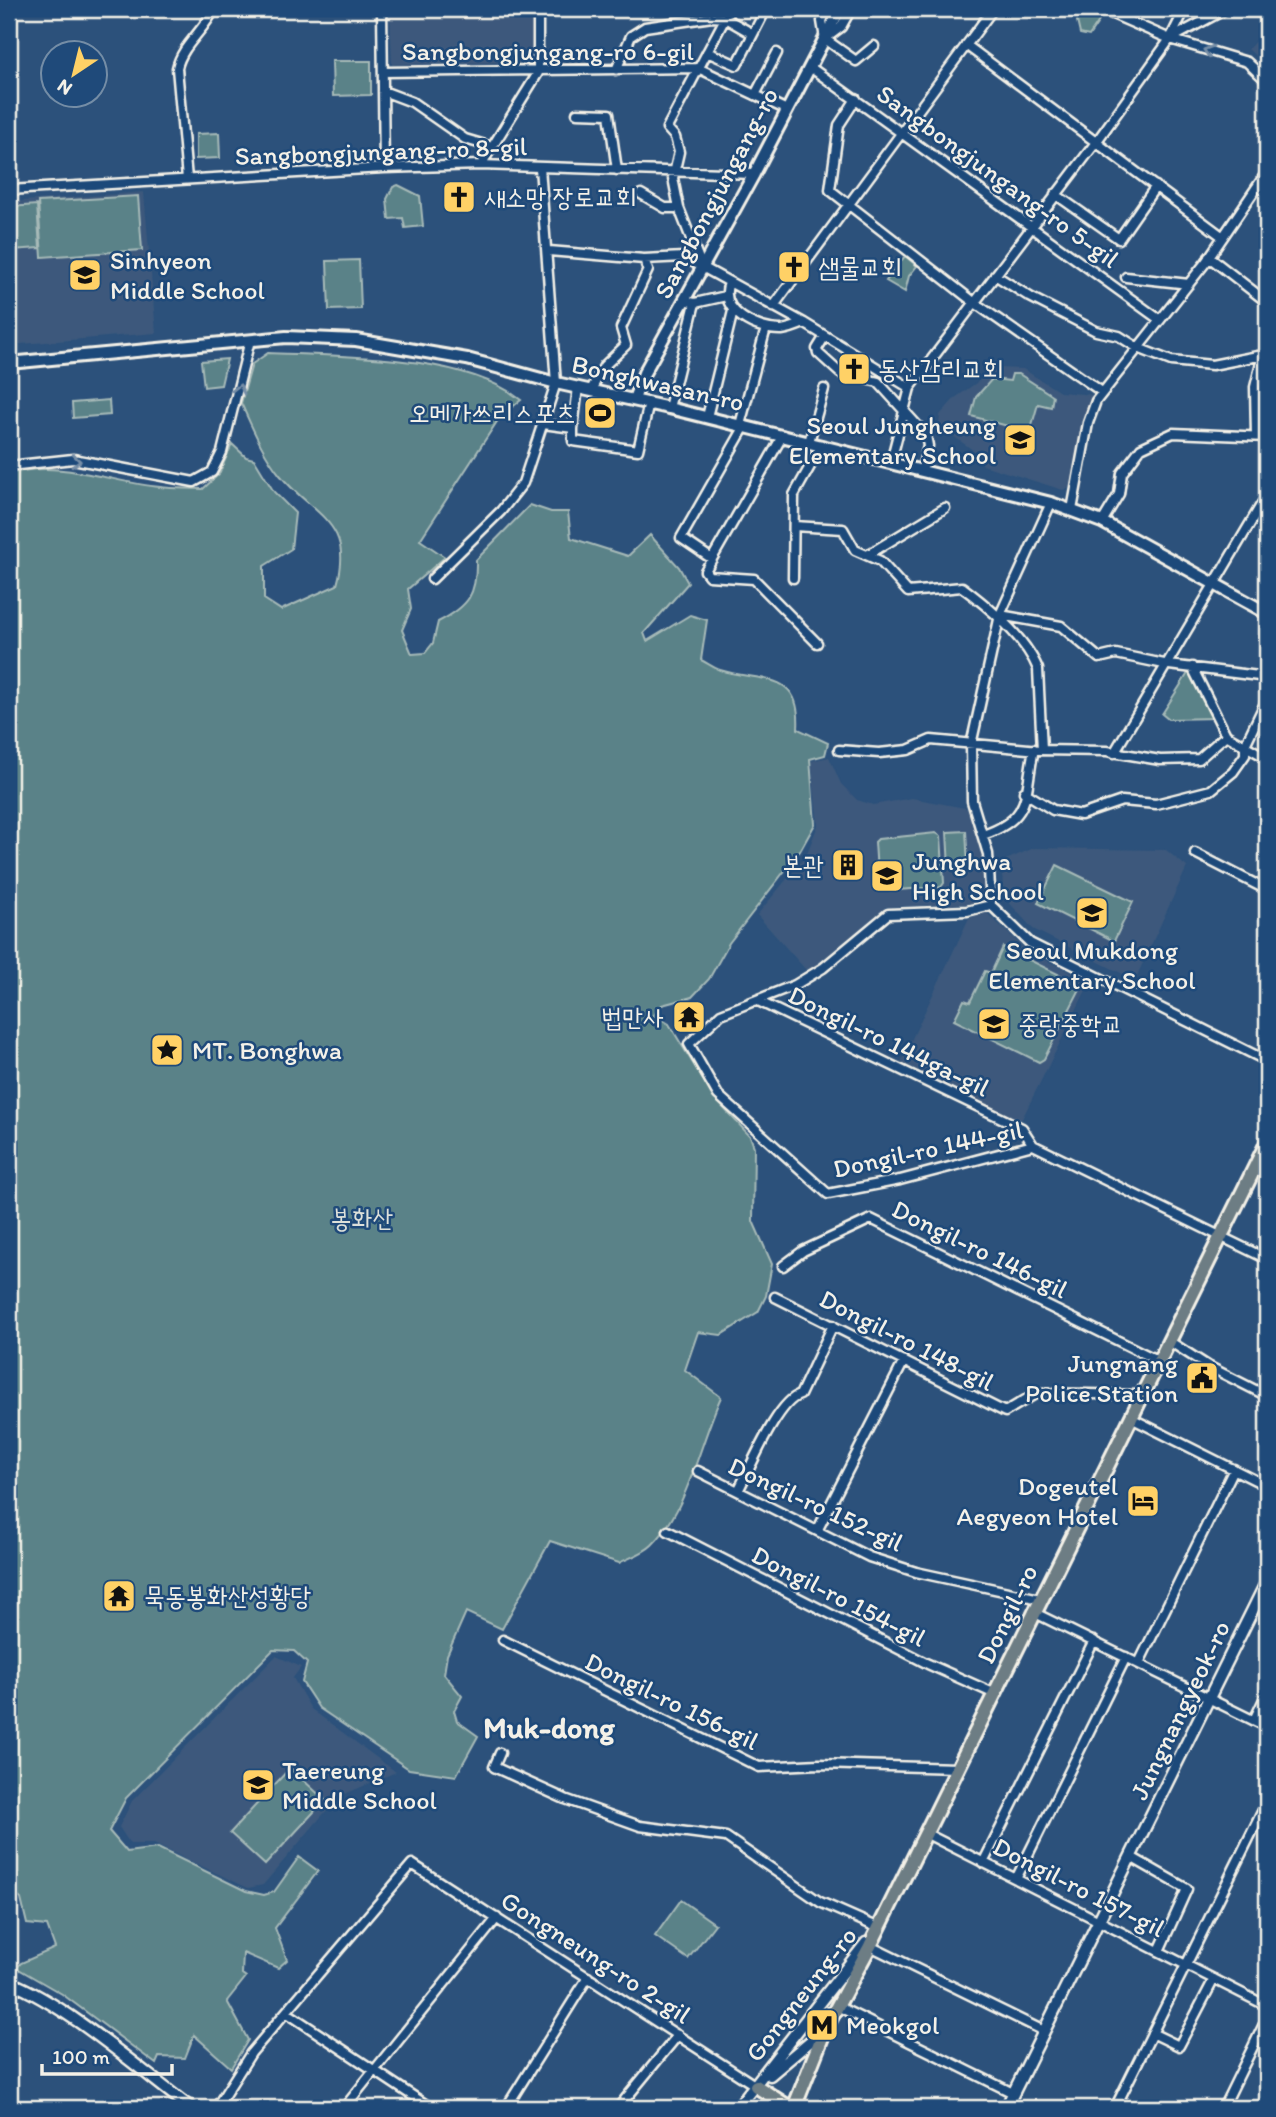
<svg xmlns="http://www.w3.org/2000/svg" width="1276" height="2117" font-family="Itim,'Poor Story',sans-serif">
	<rect width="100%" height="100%" fill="#2c517b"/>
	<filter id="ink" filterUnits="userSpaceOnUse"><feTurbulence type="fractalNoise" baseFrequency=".0143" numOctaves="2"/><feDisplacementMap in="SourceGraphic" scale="14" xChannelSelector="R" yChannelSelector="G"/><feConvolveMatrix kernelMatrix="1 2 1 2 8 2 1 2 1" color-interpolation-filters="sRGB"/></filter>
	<g filter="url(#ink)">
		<path fill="#3c597c" d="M 390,9 L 533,9 L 535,56 L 530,62 L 392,65 Z
			M 1267,29 L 1267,66 L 1248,49 Z
			M 144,192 L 156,333 L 9,345 L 9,202 Z
			M 997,368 L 1023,369 L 1060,392 L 1094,395 L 1077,470 L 1070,487 L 1063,490 L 983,465 L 977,453 L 939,426 L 940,415 L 955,398 Z
			M 829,757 L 841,784 L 857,800 L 873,805 L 912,798 L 970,809 L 983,857 L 986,896 L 975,904 L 886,907 L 814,967 L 806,970 L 757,915 L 806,856 L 818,825 L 811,761 Z
			M 1034,848 L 1166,850 L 1187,867 L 1135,980 L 1033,929 L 1004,897 L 1001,862 Z
			M 986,912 L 1027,951 L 1085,979 L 1088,986 L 1022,1119 L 1017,1121 L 901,1062 L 969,918 Z
			M 276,1656 L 301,1667 L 293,1678 L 311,1709 L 396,1772 L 338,1797 L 263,1885 L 248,1888 L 154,1844 L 130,1844 L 119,1827 L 132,1801 Z"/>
		<path fill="#5a8288" stroke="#a7bab8" stroke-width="2" d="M 1082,9 L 1105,12 L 1089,36 L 1080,34 L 1077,21 Z
			M 332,61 L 371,61 L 371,95 L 333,96 Z
			M 219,133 L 220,158 L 196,159 L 196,134 Z
			M 398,185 L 420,196 L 423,226 L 405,228 L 403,218 L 389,219 L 387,199 L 393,187 Z
			M 138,196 L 142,250 L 42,257 L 38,202 Z
			M 37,205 L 40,248 L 11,250 L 9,207 Z
			M 905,256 L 917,266 L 909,276 L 905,292 L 886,281 Z
			M 359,260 L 361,309 L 329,310 L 327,261 Z
			M 268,353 C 339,356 464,354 521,400 L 500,417 L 420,540 L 445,557 L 408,589 L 411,609 L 402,630 L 412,654 L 425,653 L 433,643 L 438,622 C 469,606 477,594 476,560 L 530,505 L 551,512 L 568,512 L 571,538 L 628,556 L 650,535 L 679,567 L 688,583 L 644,633 L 647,641 L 690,615 L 707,620 L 701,660 C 707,663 714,668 720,670 C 760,683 802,669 798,729 L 828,743 L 825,755 L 810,759 L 815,824 L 800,851 L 729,943 L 709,979 L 692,997 L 662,1005 L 654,1015 L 669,1024 L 714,1098 L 750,1136 L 754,1147 L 753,1221 L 772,1264 L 766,1296 L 758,1312 L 721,1335 L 698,1332 L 685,1370 L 721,1397 C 700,1442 688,1510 652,1545 C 644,1553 629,1558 619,1563 L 550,1541 L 502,1629 L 466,1612 L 447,1655 L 444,1674 L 462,1696 L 454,1711 L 457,1721 L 478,1736 L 456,1776 L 409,1769 L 319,1708 L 302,1682 L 307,1663 L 294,1651 L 273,1650 L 126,1798 L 109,1831 L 127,1852 L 158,1848 L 246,1891 L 264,1895 L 274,1892 L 299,1857 L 318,1871 L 275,1928 L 287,1960 L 278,1968 L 243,1953 L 242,1974 L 246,1977 L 227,2001 L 248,2040 L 231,2068 L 194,2035 L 185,2058 L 159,2057 L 156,2064 L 62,1994 L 17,1968 L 21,1963 L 55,1948 L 47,1926 L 27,1924 L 21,1899 L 9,1889 L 9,474 C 60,459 109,482 160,487 C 174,489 189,488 203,489 L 219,474 L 232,444 L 246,457 L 254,459 L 274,492 L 295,513 L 291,549 L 264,566 L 264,599 L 281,610 L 337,585 C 355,522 313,516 280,475 C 263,454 252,427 241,403 L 252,364 Z
			M 227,359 L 221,385 L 204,387 L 201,361 Z
			M 1012,374 L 1019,374 L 1053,396 L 1051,407 L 1038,404 L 1030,432 L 971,416 L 976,397 L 992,379 L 1010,381 Z
			M 109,400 L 110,415 L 73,418 L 72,403 Z
			M 1192,667 L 1217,718 L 1168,719 L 1162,714 Z
			M 966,831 L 968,866 L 949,868 L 947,832 Z
			M 936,833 L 941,836 L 944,883 L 941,887 L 882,891 L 878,888 L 875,842 L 878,839 Z
			M 1057,865 L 1133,902 L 1114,941 L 1038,903 Z
			M 1003,947 L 1078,984 L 1080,989 L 1044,1059 L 1039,1062 L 954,1020 L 964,1000 L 970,1002 L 985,971 L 991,973 Z
			M 290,1768 L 325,1800 L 265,1865 L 230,1833 Z
			M 681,1900 L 715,1924 L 688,1959 L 655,1936 Z"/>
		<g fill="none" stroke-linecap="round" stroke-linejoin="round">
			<defs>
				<path id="minor" d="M 382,9 L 384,168
					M 1101,9 L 1170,39 L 1247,62 L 1267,81
					M 825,39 L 856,61 L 874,46
					M 825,39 L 841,27 L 851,9
					M 825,39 L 822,21 L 827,9
					M 1170,39 L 1226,9
					M 966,45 L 1223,237
					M 707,52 L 737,65 L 766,9
					M 810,67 L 1160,320
					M 616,70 L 631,36 L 645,27 L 712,17 L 725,18 L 753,34
					M 383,72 L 698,68 L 787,110
					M 383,91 L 412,102 L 465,139 L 492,147
					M 755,95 L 777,53
					M 856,99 L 839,125 L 830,190 L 975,303 L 1102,392
					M 577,113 L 609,114 L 617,170
					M 481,165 L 538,73 L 538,9
					M 187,179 L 177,68 C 182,45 204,31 214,9
					M 9,190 L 384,168 L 481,165 L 754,174
					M 641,194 L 665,208 L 679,208
					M 1055,194 L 1119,239 L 1156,186
					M 549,251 L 644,259 L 684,257 L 804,323 L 910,388
					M 1209,257 L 1267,302
					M 702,267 L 679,208 L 673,178 L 679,152 L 675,137 L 667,128 L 730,9
					M 995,275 L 1030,297 L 1096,331 L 1119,336 L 1138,348 L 1171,361 L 1212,365 L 1263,355 L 1267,347
					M 1126,277 L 1189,284
					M 729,283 C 717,311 758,331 782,330 C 789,329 797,326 804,323
					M 695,303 L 726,296
					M 773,307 L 993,9
					M 825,336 L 817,349 L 818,353 L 840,373 L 878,382 L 926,435 L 928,446 L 922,469
					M 591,390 L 604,366 L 626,345 L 621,328 L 648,270 L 644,259
					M 669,408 L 695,303 L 684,300
					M 707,417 L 733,311
					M 543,424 L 573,428 L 573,441 L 638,450 L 649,403
					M 740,425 L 766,328
					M 573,429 L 578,387
					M 783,435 L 705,571 L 709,576 L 754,579 L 817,643
					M 1256,436 L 1255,387 L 1263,355
					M 809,442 L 824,389
					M 891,461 L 910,388 L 1097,141 L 1170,39 L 1185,9
					M 9,466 L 73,459 L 194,482 L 212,472 L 222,452 L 250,340
					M 1051,503 L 1000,615 L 971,745 L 972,801 L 988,854 L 991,905 L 1030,943 L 1267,1061
					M 1072,510 L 1088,423 L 1096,401 L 1206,262 L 1267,172
					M 1102,522 L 1119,494 L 1122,473 L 1141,448 L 1173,433 L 1267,437
					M 794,526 L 843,529 L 855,550 L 880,561 L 908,592 L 962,587 C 989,607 1025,637 1038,669 L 1042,750
					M 869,554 L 945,508
					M 712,559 L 681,538 L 745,426
					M 793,578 L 794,495 L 822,445
					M 432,579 L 501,511 L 523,483 L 556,383 L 540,167
					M 1000,615 L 1061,626 L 1099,658 L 1116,654 L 1169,665 L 1267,677
					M 1192,667 L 1226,735 L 1267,758
					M 839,750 L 879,753 L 908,750 L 931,740 L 1039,750 L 1107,751 L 1160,760 L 1199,759 L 1226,735
					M 1114,753 L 1267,495
					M 1024,792 L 1053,810 L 1081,815 L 1122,801 L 1156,804 L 1211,790 L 1233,772 L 1245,755 L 1245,745 L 1267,699
					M 983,835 C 1033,818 1024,795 1034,749
					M 1195,853 L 1267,890
					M 991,905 L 967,911 L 888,914 L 823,968 L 795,985 L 721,1014 L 689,1044 L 718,1095 L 828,1194 L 900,1180 L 1033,1145 L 1267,1259
					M 758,1001 L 1022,1128 L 1033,1145
					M 783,1266 L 803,1251 L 871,1219 L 1159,1361
					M 775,1297 L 1005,1412 L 1037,1393 L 1142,1395
					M 1169,1341 L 1208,1366 L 1267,1396
					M 1131,1418 L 1267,1486
					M 698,1471 L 869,1557 L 916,1572 L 1040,1599
					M 738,1491 C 750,1469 778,1400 800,1395 L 833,1325
					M 668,1531 L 928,1664 L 993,1693
					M 817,1531 L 904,1361
					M 1033,1612 L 1267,1727
					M 503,1640 L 759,1767 L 819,1764 L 957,1768
					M 1139,1663 L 1234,1469
					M 1254,1720 L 1267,1693
					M 500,1753 L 494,1767 L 565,1799 L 640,1826 L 726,1837 L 820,1902 L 879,1928
					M 925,1833 L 1267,2006
					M 1131,1857 L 1187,1889 L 1159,1951
					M 983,1863 L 1094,1641
					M 1016,1879 L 1126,1657
					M 870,1946 L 1044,2031
					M 837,2006 L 1013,2093
					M 286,2012 L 431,2108
					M 1152,2033 L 1179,2046 L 1214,1979
					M 216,2108 L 251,2053 L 412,1864 L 756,2086
					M 344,2108 L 497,1918
					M 506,2108 L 588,1977
					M 618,2108 L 678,2035
					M 1115,2108 L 1267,1802
					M 1223,2108 L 1267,2018"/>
				<path id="tertiary" d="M 9,1982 C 67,2005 139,2069 191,2108
					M 770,2075 L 826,2028
					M 737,2108 L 866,1943
					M 1006,2108 L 1267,1581"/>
				<path id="secondary" d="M 9,363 L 286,337 L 356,340 L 467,359 L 556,383 L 669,408 L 1051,503 L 1102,522 L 1267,613
					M 634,399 L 644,373 L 754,174 L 840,9"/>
				<path id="primary" d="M 756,2086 L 790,2108
					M 794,2108 L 826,2027 L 870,1946 L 1267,1143"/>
			</defs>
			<use href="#minor" stroke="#f4f1e8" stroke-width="13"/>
			<use href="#tertiary" stroke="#f4f1e8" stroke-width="15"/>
			<use href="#secondary" stroke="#f4f1e8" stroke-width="16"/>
			<use href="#primary" stroke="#f4f1e8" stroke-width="18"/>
			<use href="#minor" stroke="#1f4a7a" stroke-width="8"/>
			<use href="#tertiary" stroke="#1f4a7a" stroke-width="10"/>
			<use href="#secondary" stroke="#1f4a7a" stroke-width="10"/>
			<use href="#primary" stroke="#6d7d84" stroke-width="12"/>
		</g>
		<defs><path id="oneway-chevron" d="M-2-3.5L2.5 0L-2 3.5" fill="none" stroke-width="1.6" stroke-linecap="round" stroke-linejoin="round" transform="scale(1.75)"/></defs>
		<g stroke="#748da6">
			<use href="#oneway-chevron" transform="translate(1208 51) rotate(-163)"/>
			<use href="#oneway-chevron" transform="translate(239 389) rotate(-76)"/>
			<use href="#oneway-chevron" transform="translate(76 461) rotate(5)"/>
		</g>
	</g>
	<defs>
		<symbol id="church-square" viewBox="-11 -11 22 22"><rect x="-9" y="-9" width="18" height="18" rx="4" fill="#ffd166" stroke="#1f4a7a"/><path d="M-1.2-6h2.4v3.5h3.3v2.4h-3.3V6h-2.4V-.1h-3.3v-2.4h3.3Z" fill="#111"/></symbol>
		<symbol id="school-square" viewBox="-11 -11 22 22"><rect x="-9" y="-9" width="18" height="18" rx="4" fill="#ffd166" stroke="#1f4a7a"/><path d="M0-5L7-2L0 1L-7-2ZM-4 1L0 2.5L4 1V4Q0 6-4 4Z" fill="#111"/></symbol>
		<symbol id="stadium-square" viewBox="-11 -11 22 22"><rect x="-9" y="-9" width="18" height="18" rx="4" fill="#ffd166" stroke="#1f4a7a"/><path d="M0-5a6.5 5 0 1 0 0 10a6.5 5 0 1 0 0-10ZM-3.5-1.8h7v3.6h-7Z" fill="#111"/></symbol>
		<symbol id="building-square" viewBox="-11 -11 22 22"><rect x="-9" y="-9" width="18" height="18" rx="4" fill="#ffd166" stroke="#1f4a7a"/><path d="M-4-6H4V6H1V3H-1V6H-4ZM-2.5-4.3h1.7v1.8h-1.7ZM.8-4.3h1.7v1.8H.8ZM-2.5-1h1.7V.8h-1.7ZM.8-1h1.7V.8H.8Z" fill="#111"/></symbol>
		<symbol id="temple-square" viewBox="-11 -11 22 22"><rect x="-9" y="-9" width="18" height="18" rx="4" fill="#ffd166" stroke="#1f4a7a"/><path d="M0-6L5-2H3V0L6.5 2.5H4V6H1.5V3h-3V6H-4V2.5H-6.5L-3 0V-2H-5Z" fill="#111"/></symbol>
		<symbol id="sight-square" viewBox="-11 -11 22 22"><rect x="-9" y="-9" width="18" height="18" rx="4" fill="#ffd166" stroke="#1f4a7a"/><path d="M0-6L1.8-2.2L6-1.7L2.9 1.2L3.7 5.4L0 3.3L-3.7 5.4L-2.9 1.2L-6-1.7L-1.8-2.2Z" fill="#111"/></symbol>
		<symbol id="civic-square" viewBox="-11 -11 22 22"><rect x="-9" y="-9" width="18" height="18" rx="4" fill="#ffd166" stroke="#1f4a7a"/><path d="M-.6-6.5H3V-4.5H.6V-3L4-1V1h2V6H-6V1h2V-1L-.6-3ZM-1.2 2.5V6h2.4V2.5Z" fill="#111"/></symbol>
		<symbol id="hotel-square" viewBox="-11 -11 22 22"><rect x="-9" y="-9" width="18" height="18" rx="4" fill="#ffd166" stroke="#1f4a7a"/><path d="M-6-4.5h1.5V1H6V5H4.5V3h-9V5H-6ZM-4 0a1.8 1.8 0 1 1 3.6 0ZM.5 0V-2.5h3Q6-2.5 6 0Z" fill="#111"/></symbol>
		<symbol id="metro-square" viewBox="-11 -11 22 22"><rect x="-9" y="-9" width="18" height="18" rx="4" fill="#ffd166" stroke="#1f4a7a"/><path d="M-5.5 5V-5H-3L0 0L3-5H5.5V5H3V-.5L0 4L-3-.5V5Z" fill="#111"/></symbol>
	</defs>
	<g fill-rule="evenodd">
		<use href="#church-square" x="440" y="178" width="38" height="38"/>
		<use href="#church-square" x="775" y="248" width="38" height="38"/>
		<use href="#school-square" x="66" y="256" width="38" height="38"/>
		<use href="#church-square" x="835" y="350" width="38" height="38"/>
		<use href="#stadium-square" x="581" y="394" width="38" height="38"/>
		<use href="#school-square" x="1001" y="421" width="38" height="38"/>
		<use href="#building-square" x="829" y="846" width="38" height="38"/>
		<use href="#school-square" x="868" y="857" width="38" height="38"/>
		<use href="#school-square" x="1073" y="894" width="38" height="38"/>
		<use href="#temple-square" x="670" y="998" width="38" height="38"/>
		<use href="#school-square" x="975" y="1005" width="38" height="38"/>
		<use href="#sight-square" x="148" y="1031" width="38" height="38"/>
		<use href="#civic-square" x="1183" y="1359" width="38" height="38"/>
		<use href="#hotel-square" x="1124" y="1482" width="38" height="38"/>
		<use href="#temple-square" x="100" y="1577" width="38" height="38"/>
		<use href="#school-square" x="239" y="1766" width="38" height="38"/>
		<use href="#metro-square" x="803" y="2006" width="38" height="38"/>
	</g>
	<g text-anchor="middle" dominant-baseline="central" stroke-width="5" stroke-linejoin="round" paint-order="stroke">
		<g font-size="26" fill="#f4f1e8" stroke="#1f4a7a">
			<text x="548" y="51">Sangbongjungang-ro 6-gil</text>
			<text transform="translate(381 151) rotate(-2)">Sangbongjungang-ro 8-gil</text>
			<text transform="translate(998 176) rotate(36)">Sangbongjungang-ro 5-gil</text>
			<text transform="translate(716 193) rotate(-62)">Sangbongjungang-ro</text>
			<text transform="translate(658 383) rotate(13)">Bonghwasan-ro</text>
			<text transform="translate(889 1041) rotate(26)">Dongil-ro 144ga-gil</text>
			<text transform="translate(928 1149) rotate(-12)">Dongil-ro 144-gil</text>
			<text transform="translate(980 1249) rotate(26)">Dongil-ro 146-gil</text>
			<text transform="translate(907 1340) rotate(27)">Dongil-ro 148-gil</text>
			<text transform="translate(816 1504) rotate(25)">Dongil-ro 152-gil</text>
			<text transform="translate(839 1596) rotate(27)">Dongil-ro 154-gil</text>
			<text transform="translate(1007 1614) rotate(-64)">Dongil-ro</text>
			<text transform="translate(672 1701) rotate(26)">Dongil-ro 156-gil</text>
			<text transform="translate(1180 1710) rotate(-64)">Jungnangyeok-ro</text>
			<text transform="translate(1079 1887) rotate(27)">Dongil-ro 157-gil</text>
			<text transform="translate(596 1957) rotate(33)">Gongneung-ro 2-gil</text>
			<text transform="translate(801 1994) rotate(-52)">Gongneung-ro</text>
		</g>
		<g font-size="26" fill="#f4f1e8" stroke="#1f4a7a" text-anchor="start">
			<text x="484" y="197">새소망 장로교회</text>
			<text x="110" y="260">Sinhyeon<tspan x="110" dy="30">Middle School</tspan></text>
			<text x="818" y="267">샘물교회</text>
			<text x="878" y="369">동산감리교회</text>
			<text x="576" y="413" text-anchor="end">오메가쓰리스포츠</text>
			<text x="996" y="425" text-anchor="end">Seoul Jungheung<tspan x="996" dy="30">Elementary School</tspan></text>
			<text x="912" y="861">Junghwa<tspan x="912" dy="30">High School</tspan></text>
			<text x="824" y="865" text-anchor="end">본관</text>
			<text x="1092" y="950" text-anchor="middle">Seoul Mukdong<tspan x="1092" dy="30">Elementary School</tspan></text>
			<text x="664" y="1017" text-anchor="end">법만사</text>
			<text x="1018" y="1024">중랑중학교</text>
			<text x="192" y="1050">MT. Bonghwa</text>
			<text x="1178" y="1363" text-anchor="end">Jungnang<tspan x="1178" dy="30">Police Station</tspan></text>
			<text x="1118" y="1486" text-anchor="end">Dogeutel<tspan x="1118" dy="30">Aegyeon Hotel</tspan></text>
			<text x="144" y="1596">묵동봉화산성황당</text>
			<text x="282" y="1770">Taereung<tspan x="282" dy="30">Middle School</tspan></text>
			<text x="846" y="2025">Meokgol</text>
		</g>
		<g font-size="26" fill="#dde0da" stroke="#1f4a7a">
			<text x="362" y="1218">봉화산</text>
		</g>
		<g font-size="30" font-weight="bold" fill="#f4f1e8" stroke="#1f4a7a">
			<text x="549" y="1727">Muk-dong</text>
		</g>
	</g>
	<rect width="1276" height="2117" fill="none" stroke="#1f4a7a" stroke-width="35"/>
	<rect x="18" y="18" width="1241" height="2082" fill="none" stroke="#f4f1e8" stroke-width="2.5" filter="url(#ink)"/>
	<g transform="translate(74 74) rotate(215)"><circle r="33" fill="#1f4a7a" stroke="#748da6" stroke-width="2"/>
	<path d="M0-5L12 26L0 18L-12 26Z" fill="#ffd166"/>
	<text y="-10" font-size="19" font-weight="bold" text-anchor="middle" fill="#f4f1e8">N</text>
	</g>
	<path d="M42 2064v10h130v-10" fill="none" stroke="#f4f1e8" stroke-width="3.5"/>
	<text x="52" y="2064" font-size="21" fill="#f4f1e8" stroke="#1f4a7a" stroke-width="5" paint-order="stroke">100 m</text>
</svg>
